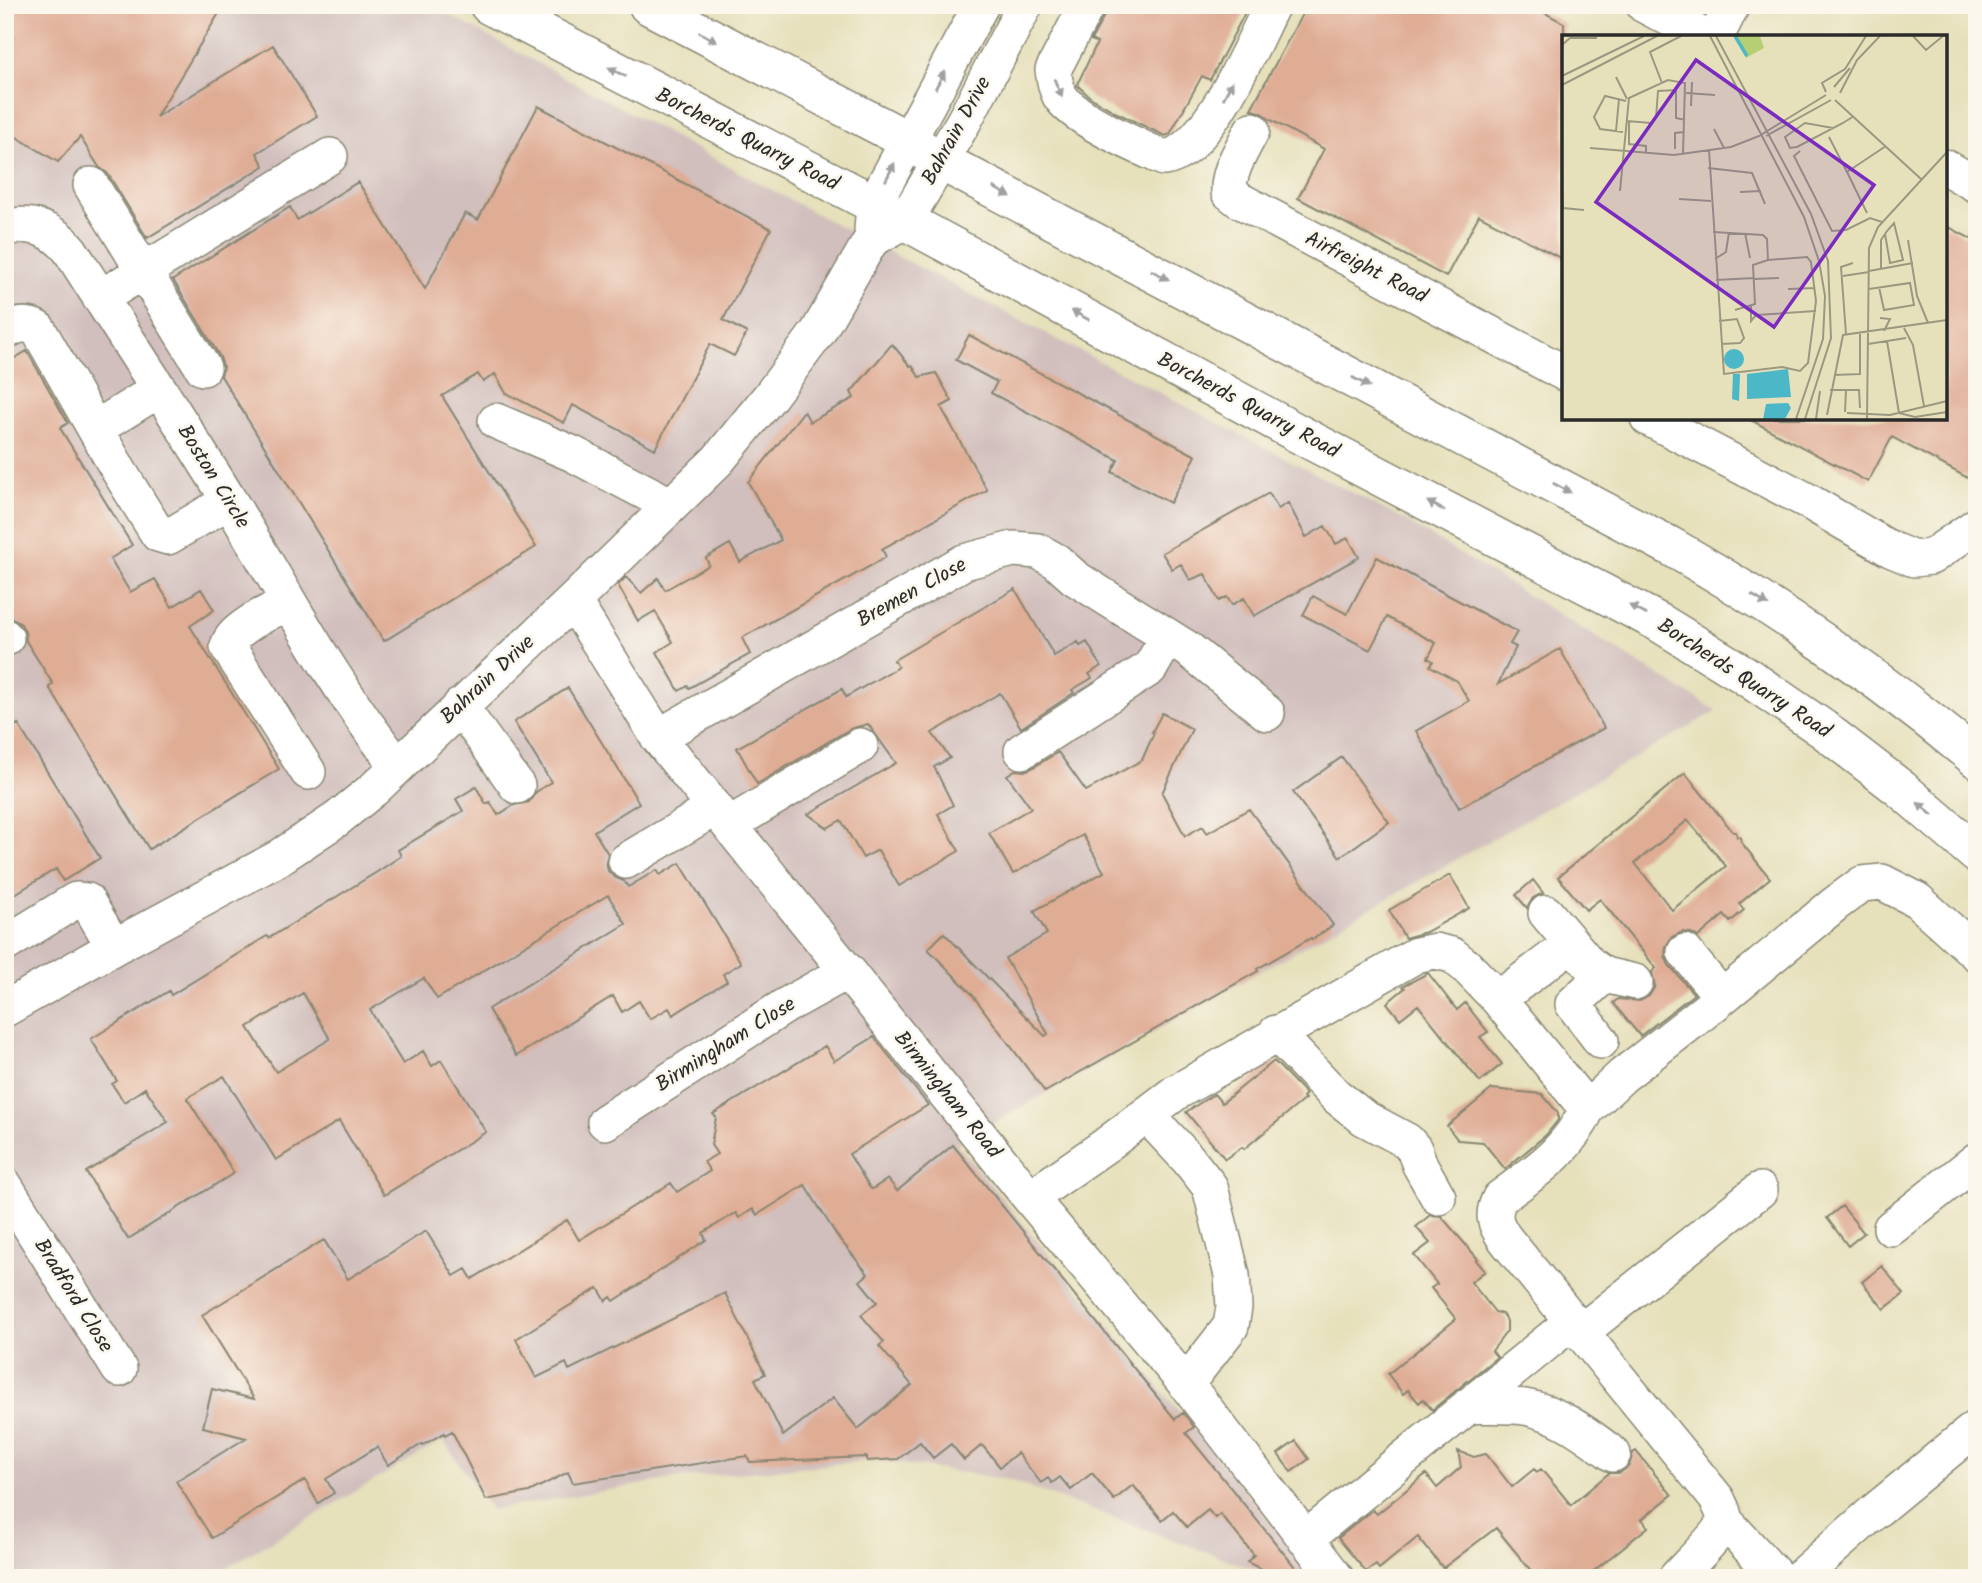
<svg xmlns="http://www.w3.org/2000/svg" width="1982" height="1583" font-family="Kalam,sans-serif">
	<rect width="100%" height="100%" fill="#fbf7ec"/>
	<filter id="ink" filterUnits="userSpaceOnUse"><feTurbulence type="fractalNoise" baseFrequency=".0143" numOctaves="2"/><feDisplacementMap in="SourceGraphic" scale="14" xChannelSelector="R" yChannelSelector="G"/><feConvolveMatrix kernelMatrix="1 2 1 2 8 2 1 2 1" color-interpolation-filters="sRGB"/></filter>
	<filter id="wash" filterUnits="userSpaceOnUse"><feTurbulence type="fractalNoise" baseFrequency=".00686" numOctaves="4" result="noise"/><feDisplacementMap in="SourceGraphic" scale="28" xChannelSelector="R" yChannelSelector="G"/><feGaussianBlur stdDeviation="1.57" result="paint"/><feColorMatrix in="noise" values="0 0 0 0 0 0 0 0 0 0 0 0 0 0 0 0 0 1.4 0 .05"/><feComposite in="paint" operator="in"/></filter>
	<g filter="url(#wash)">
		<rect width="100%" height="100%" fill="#e6e0bb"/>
		<path fill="#d1bfbd" d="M 5,5 L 431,5 L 807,209 L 1406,521 L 1717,711 L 957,1144 L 1317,1578 L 1278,1578 L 1010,1480 L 876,1460 L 673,1479 L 491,1510 L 443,1440 L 219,1572 L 201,1578 L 5,1578 Z"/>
		<g id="blocks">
			<path fill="#dfac94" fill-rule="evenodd" d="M 5,5 L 224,5 L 156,117 L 273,45 L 317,116 L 257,153 L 264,166 L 147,238 L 108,174 L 99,167 L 80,137 L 58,162 L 5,130 L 5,51 L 13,38 L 5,33 Z
				M 1107,5 L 1249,5 L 1210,80 L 1202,76 L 1170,134 L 1165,136 L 1117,113 L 1090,97 L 1077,85 L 1097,43 L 1091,40 L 1105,14 Z
				M 1307,5 L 1530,5 L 1564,23 L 1564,260 L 1479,215 L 1446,277 L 1298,198 L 1324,149 L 1269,119 L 1262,113 L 1251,109 Z
				M 538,106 L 771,229 L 723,320 L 747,333 L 734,356 L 710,344 L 655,449 L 573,405 L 564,423 L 506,393 L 495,374 L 483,382 L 478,374 L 442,396 L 536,547 L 384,641 L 221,376 L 223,367 L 220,357 L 173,280 L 290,207 L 297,220 L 358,182 L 425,289 L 465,213 L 478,220 Z
				M 1945,225 L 1977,242 L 1977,483 L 1892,437 L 1868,482 L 1747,418 L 1945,418 Z
				M 969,335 L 1196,456 L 1170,503 L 1112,472 L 1118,460 L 991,393 L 997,382 L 956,360 Z
				M 892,344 L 910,366 L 912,365 L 919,377 L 936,373 L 952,401 L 941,407 L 987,490 L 882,549 L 886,557 L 742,638 L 750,654 L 689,688 L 688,686 L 679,691 L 657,652 L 673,642 L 655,611 L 638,621 L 618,585 L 626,577 L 641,593 L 658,578 L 665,590 L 709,565 L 706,558 L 730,544 L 740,562 L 781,540 L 748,482 L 804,411 L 810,422 L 854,398 L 851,392 Z
				M 27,351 L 68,423 L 60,428 L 132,545 L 110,559 L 130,592 L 155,579 L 172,607 L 201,589 L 214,610 L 190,626 L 279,769 L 149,849 L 49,687 L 53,684 L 26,641 L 25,632 L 21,624 L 11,618 L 5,617 L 5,364 Z
				M 1269,493 L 1278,509 L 1288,503 L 1306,537 L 1325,526 L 1336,544 L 1348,538 L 1359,557 L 1254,616 L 1244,598 L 1232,605 L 1227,597 L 1219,601 L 1205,574 L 1190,580 L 1181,564 L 1172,569 L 1162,553 Z
				M 1377,557 L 1517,632 L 1510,644 L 1516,647 L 1498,684 L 1560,649 L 1604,728 L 1459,808 L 1416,731 L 1469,701 L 1457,681 L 1430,666 L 1433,661 L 1428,658 L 1436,643 L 1387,617 L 1370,650 L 1303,615 L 1313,596 L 1347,614 Z
				M 1015,589 L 1054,656 L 1078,642 L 1080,646 L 1087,642 L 1101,666 L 1089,674 L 1092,678 L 1072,690 L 1074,693 L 1021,728 L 1000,693 L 932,733 L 950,758 L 934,767 L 953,805 L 938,814 L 959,851 L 899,886 L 878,850 L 863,858 L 841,820 L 827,828 L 808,814 L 896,763 L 868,724 L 850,729 L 757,784 L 737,748 L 842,689 L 846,697 L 898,667 L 894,660 Z
				M 568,688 L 639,803 L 594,831 L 608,854 L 606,862 L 608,871 L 616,878 L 624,881 L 628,887 L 657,870 L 660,875 L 680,863 L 741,963 L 723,974 L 727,981 L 673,1015 L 669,1008 L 650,1019 L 639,1001 L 622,1012 L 613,996 L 516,1056 L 488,1009 L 626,924 L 608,895 L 437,999 L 424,978 L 370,1010 L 403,1064 L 423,1051 L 432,1066 L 441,1060 L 486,1132 L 384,1195 L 339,1121 L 276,1160 L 224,1076 L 187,1098 L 234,1173 L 128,1239 L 86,1172 L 168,1122 L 145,1088 L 124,1102 L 112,1084 L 117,1081 L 91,1039 L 169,991 L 171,995 L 267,936 L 269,938 L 377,872 L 401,856 L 398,850 L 463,811 L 456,799 L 476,787 L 486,804 L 490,802 L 498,815 L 514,805 L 529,802 L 536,792 L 551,782 L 514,722 ZM 303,993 L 330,1039 L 276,1072 L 248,1027 Z
				M 1162,713 L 1192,729 L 1162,793 L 1185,836 L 1203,826 L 1207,833 L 1249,809 L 1333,925 L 1312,940 L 1311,938 L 1257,969 L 1258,971 L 1045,1092 L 971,993 L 928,949 L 944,933 L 1045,1036 L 1048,1034 L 1005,958 L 1047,934 L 1034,911 L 1104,872 L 1083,835 L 1013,874 L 989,833 L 1031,808 L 1007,775 L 1015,770 L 1024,771 L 1032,768 L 1058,752 L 1086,791 L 1142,760 L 1154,733 L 1152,732 Z
				M 18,724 L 100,858 L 63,881 L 56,869 L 5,900 L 5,732 Z
				M 1342,757 L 1389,822 L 1340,857 L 1293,792 Z
				M 1685,773 L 1733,832 L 1736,832 L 1737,837 L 1740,837 L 1741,842 L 1770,878 L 1739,904 L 1744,910 L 1730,922 L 1724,915 L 1698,937 L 1691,933 L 1682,932 L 1672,937 L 1666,946 L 1665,956 L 1669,965 L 1694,994 L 1640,1036 L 1613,1003 L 1618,999 L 1640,1001 L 1649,996 L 1655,986 L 1652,972 L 1656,968 L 1600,899 L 1586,910 L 1558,877 ZM 1688,820 L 1726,866 L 1672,910 L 1635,863 Z
				M 1450,875 L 1469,908 L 1426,932 L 1405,938 L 1389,910 Z
				M 1533,880 L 1543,893 L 1533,898 L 1527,908 L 1516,895 Z
				M 1428,973 L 1457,1010 L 1465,1003 L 1488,1032 L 1480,1037 L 1502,1064 L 1480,1082 L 1418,1005 L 1400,1019 L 1387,1003 L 1405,988 L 1403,986 Z
				M 874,1037 L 928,1105 L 849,1154 L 870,1188 L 872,1189 L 888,1179 L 897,1191 L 953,1145 L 1175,1419 L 1183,1413 L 1194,1427 L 1186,1433 L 1304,1578 L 1278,1578 L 1247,1562 L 1254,1555 L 1220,1514 L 1215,1518 L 1208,1510 L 1187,1527 L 1173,1511 L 1162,1520 L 1133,1485 L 1114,1500 L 1092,1473 L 1071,1490 L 1060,1477 L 1052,1483 L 1048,1478 L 1041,1483 L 1017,1453 L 1000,1467 L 982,1445 L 964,1460 L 951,1444 L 933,1458 L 920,1442 L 898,1459 L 867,1461 L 867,1457 L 750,1462 L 747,1456 L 573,1483 L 568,1472 L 529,1492 L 486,1500 L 452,1431 L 445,1435 L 444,1433 L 423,1445 L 422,1444 L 388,1465 L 377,1447 L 326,1479 L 334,1493 L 318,1503 L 305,1480 L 212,1538 L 176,1481 L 246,1438 L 203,1427 L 212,1389 L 254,1399 L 202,1315 L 324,1240 L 348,1279 L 426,1231 L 454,1276 L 466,1269 L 472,1279 L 567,1220 L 579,1240 L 671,1183 L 677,1192 L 710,1171 L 704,1162 L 717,1154 L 711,1145 L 716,1117 L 713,1114 L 825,1046 L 834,1061 ZM 805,1185 L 837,1236 L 868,1274 L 860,1281 L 877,1302 L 861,1315 L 884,1342 L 879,1346 L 912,1385 L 858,1429 L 833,1398 L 783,1436 L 755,1379 L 765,1374 L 725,1293 L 569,1370 L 566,1363 L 536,1378 L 516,1339 L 598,1288 L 606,1301 L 611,1297 L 614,1301 L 706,1240 L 703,1233 L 736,1213 L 739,1218 L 753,1209 L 757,1215 Z
				M 1274,1061 L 1306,1094 L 1303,1097 L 1305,1099 L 1244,1149 L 1242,1147 L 1225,1159 L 1186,1112 L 1214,1094 L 1222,1103 Z
				M 1492,1089 L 1542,1094 L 1558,1113 L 1558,1120 L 1546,1135 L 1505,1169 L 1483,1142 L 1458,1140 L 1447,1126 Z
				M 1842,1206 L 1864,1233 L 1848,1246 L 1827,1218 Z
				M 1430,1215 L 1441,1216 L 1478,1259 L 1476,1260 L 1485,1271 L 1471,1282 L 1495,1312 L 1502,1314 L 1507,1321 L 1507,1331 L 1492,1351 L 1497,1357 L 1432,1410 L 1423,1399 L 1419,1403 L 1408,1390 L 1403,1394 L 1388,1374 L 1456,1319 L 1431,1288 L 1437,1284 L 1414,1255 L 1430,1243 L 1416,1227 Z
				M 1882,1266 L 1904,1294 L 1884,1309 L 1862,1282 Z
				M 1296,1441 L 1309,1459 L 1291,1472 L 1278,1454 Z
				M 1458,1451 L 1474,1457 L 1486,1454 L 1512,1487 L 1534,1469 L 1537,1472 L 1541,1469 L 1571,1505 L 1609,1473 L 1620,1473 L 1629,1466 L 1633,1453 L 1636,1451 L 1672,1495 L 1642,1519 L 1648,1527 L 1585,1578 L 1537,1578 L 1496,1528 L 1443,1568 L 1418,1537 L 1379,1569 L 1376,1565 L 1366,1572 L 1338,1538 L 1373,1510 L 1377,1514 L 1426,1474 L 1437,1488 L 1461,1467 Z"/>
		</g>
	</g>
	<g filter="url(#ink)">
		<use href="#blocks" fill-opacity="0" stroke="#888673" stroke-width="2"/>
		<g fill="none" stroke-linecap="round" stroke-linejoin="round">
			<defs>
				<path id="minor" d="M 1087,5 L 1053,70 C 1054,78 1056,88 1060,96 C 1074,119 1138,146 1164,158 C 1207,154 1253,42 1272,5
					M 1644,5 L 1705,37
					M 1716,37 L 1732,5
					M 1252,130 C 1242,150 1228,170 1229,192 L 1239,200 L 1564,373
					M 1945,167 L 1977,185
					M 91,185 L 203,368
					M 5,229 C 30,219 55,231 70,250 C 123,334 178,417 230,502 C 284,591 332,684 398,766
					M 872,230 L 874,204 L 981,5
					M 100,298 L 330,156
					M 5,332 C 16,325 26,322 38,329 L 119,471 L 158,534 L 168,537 L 229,501
					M 1648,418 L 1806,500 L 1890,549 L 1914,559 L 1931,557 L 1977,525
					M 496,421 L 573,454 L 670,505
					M 95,429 L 158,390
					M 573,601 L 658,737 L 1030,1198 L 1186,1384 L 1336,1578
					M 289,602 C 272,611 230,629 228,647 L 308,772
					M 5,637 L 6,638
					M 460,706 L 517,786
					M 658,737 L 964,562 L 1013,549 L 1038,551 L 1056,561 L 1075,578 L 1188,649 L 1267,713
					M 1022,751 L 1150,668 L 1168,637
					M 729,825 L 860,746
					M 626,861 L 715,808
					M 1546,913 L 1590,965 L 1604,975 L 1635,982
					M 5,944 L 76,900 L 87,901 L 114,947
					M 1685,952 L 1722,997
					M 1498,999 L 1571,944
					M 5,1009 L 114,947 L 277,859 L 337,819 L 374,789 L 573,601 L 718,460 L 771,395 L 818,332 L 871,240 L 905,221 L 964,121 L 1025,5
					M 1276,1033 L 1336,1096 L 1364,1118 L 1407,1141 L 1414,1149 L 1420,1165 L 1438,1197
					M 1601,1041 L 1573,1004 L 1604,975
					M 1587,1109 L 1622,1076 L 1709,1008 L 1835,904 L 1862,884 L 1882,882 L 1917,900 L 1977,954
					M 1147,1115 L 1188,1159 L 1210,1187 L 1232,1275 L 1234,1307 L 1231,1326 L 1186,1384
					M 605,1122 L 785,1006 L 848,971
					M 5,1186 L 119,1369
					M 1030,1198 L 1106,1145 L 1175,1093 L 1416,955 L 1435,951 L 1452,955 L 1467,967 L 1498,999 L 1587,1109 C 1568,1151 1536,1171 1500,1198 C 1491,1215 1495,1225 1506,1240 L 1717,1499 C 1720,1506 1725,1513 1724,1521 C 1721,1533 1686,1567 1676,1578
					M 1891,1228 L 1977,1160
					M 1581,1332 L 1760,1190
					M 1469,1405 C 1487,1406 1507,1405 1525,1407 C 1559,1413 1586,1434 1613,1454
					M 1724,1520 L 1778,1578
					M 1305,1539 L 1573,1321
					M 1799,1578 L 1875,1511 L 1977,1427"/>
				<path id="major" d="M 489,5 L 874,204 L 1312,441 L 1660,623 L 1743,674 L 1823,729 L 1901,789 L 1977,854
					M 648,5 L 907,140 L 941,161 L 1670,546 C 1778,608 1881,679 1977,759"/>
			</defs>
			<use href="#minor" stroke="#888673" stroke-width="38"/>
			<use href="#major" stroke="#888673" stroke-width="41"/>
			<use href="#minor" stroke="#fff" stroke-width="35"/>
			<use href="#major" stroke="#fff" stroke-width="38"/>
		</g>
		<defs><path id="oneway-solid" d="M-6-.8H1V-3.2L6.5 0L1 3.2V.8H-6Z" transform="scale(1.75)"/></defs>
		<g fill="#a0a0a0">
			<use href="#oneway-solid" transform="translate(708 37) rotate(28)"/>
			<use href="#oneway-solid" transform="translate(617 72) rotate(-153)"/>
			<use href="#oneway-solid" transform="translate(940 80) rotate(-62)"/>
			<use href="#oneway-solid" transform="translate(1058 88) rotate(67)"/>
			<use href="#oneway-solid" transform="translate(1228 90) rotate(-62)"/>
			<use href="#oneway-solid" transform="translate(890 172) rotate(-63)"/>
			<use href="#oneway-solid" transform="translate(1002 192) rotate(28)"/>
			<use href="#oneway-solid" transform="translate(1160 275) rotate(28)"/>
			<use href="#oneway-solid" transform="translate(1080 315) rotate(-152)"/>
			<use href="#oneway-solid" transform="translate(1361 382) rotate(28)"/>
			<use href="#oneway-solid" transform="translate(1562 488) rotate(28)"/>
			<use href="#oneway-solid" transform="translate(1436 506) rotate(-152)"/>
			<use href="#oneway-solid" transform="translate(1760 600) rotate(32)"/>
			<use href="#oneway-solid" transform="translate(1638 610) rotate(-151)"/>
			<use href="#oneway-solid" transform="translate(1925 809) rotate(-140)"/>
		</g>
	</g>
	<g text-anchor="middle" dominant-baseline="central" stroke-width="5" stroke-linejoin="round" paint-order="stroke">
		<g font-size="21" fill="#2b2b2b" stroke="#fbf7ec">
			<text transform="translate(957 131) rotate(-61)">Bahrain Drive</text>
			<text transform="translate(747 140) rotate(27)">Borcherds Quarry Road</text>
			<text transform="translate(1366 268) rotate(27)">Airfreight Road</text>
			<text transform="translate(1248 406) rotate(28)">Borcherds Quarry Road</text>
			<text transform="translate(213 477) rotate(58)">Boston Circle</text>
			<text transform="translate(912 593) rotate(-29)">Bremen Close</text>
			<text transform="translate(1744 679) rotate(33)">Borcherds Quarry Road</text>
			<text transform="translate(488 680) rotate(-43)">Bahrain Drive</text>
			<text transform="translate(726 1045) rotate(-32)">Birmingham Close</text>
			<text transform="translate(947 1095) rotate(51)">Birmingham Road</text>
			<text transform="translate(73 1296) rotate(58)">Bradford Close</text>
		</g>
	</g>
	<g transform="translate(1562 35)">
		<rect width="385" height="385" fill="#e6e0bb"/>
		<path d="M 172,1 L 198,1 L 202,13 L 184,23 Z" fill="#b6cf74"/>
		<path d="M162 324a10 10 0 1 1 20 0a10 10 0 1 1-20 0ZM 226,334 L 229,362 L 185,364 L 185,339 ZM 171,339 L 178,339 L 177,366 L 170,364 ZM 226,368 L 229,373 L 223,384 L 201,384 L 204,369 Z" fill="#4bb7c7"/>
		<path fill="none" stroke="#4bb7c7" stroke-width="3.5" d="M 173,1 L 185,21"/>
		<path fill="none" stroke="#9b9881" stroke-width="2" d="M 148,1 L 242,182 L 257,226 L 263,261 L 261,304 L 234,384M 154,1 L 249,179 L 266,226 L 269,303 L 243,384M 351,1 L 364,15 L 381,1M 0,10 L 8,3 L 35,3M 0,41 L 82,1M 54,42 L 65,64M 100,48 L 88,17 L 119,1M 0,50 L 95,1M 272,52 L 288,33M 264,57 L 260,48 L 283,34 L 304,1M 124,58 L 153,60M 278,58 L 295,25 L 318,1M 273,65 L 359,144M 129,71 L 130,47M 94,83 L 96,56 L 114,55 L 114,83 L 123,85M 65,86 L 89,88M 67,86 L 67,109 L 84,111 L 84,117M 271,93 L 243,88 L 223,102 L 228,113 L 235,112 L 281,88 L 292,81M 152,94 L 162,113M 54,96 L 57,64M 61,97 L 38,94 L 32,82 L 43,61 L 64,66M 204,101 L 269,65M 267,102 L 285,137M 28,113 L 112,120 L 169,112 L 197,101 L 264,60M 113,114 L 113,98 L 122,97M 147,115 L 162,339 L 220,332 L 238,336 L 246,328 L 254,266 L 249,227 L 245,222 L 206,225M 238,116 L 232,121 L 270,196 L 284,195 L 308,183 L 320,187M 146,133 L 190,138 L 203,169M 0,155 L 1,173 L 22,175M 58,156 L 67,63 L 106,45 L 123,48 L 121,119M 178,157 L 199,156M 117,164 L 149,166M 305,178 L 285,137 L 324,111M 151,197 L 201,200 L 205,204 L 206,225 L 191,230 L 193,269 L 173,275M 183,198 L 188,223M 346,205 L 355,261 L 366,288M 153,224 L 164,217 L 167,197M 319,234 L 319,205 L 325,196 L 332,188 L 341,225 L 328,228 L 323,199M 307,236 L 351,228M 281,241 L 307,237M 192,244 L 217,243M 154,245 L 192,243M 226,254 L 253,253M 307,254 L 348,248 L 352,270 L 322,275 L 317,252M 189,271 L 189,286 L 194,280 L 254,276M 318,283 L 328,284 L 322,296M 157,286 L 175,284 L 182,303 L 178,308 L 159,309M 342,293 L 351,310 L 362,371M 284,299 L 279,232 L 291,228M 325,306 L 337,378M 306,309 L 344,303M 272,340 L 298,339 L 298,299M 268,355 L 297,355 L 298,373M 283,377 L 284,355M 285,378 L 328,380 L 385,366M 337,378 L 353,382 L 385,377M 265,380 L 281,300 L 385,285M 254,384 L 258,356M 305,384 L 307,213 L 316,192 L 385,117"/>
		<path fill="#7b2cbf" fill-opacity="0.15" stroke="#7b2cbf" stroke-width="3.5" d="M 134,25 L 312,150 L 212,292 L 34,167 Z"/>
		<rect width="385" height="385" fill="none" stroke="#2b2b2b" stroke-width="3.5"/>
	</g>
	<rect width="1982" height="1583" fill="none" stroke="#fbf7ec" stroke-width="28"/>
</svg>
